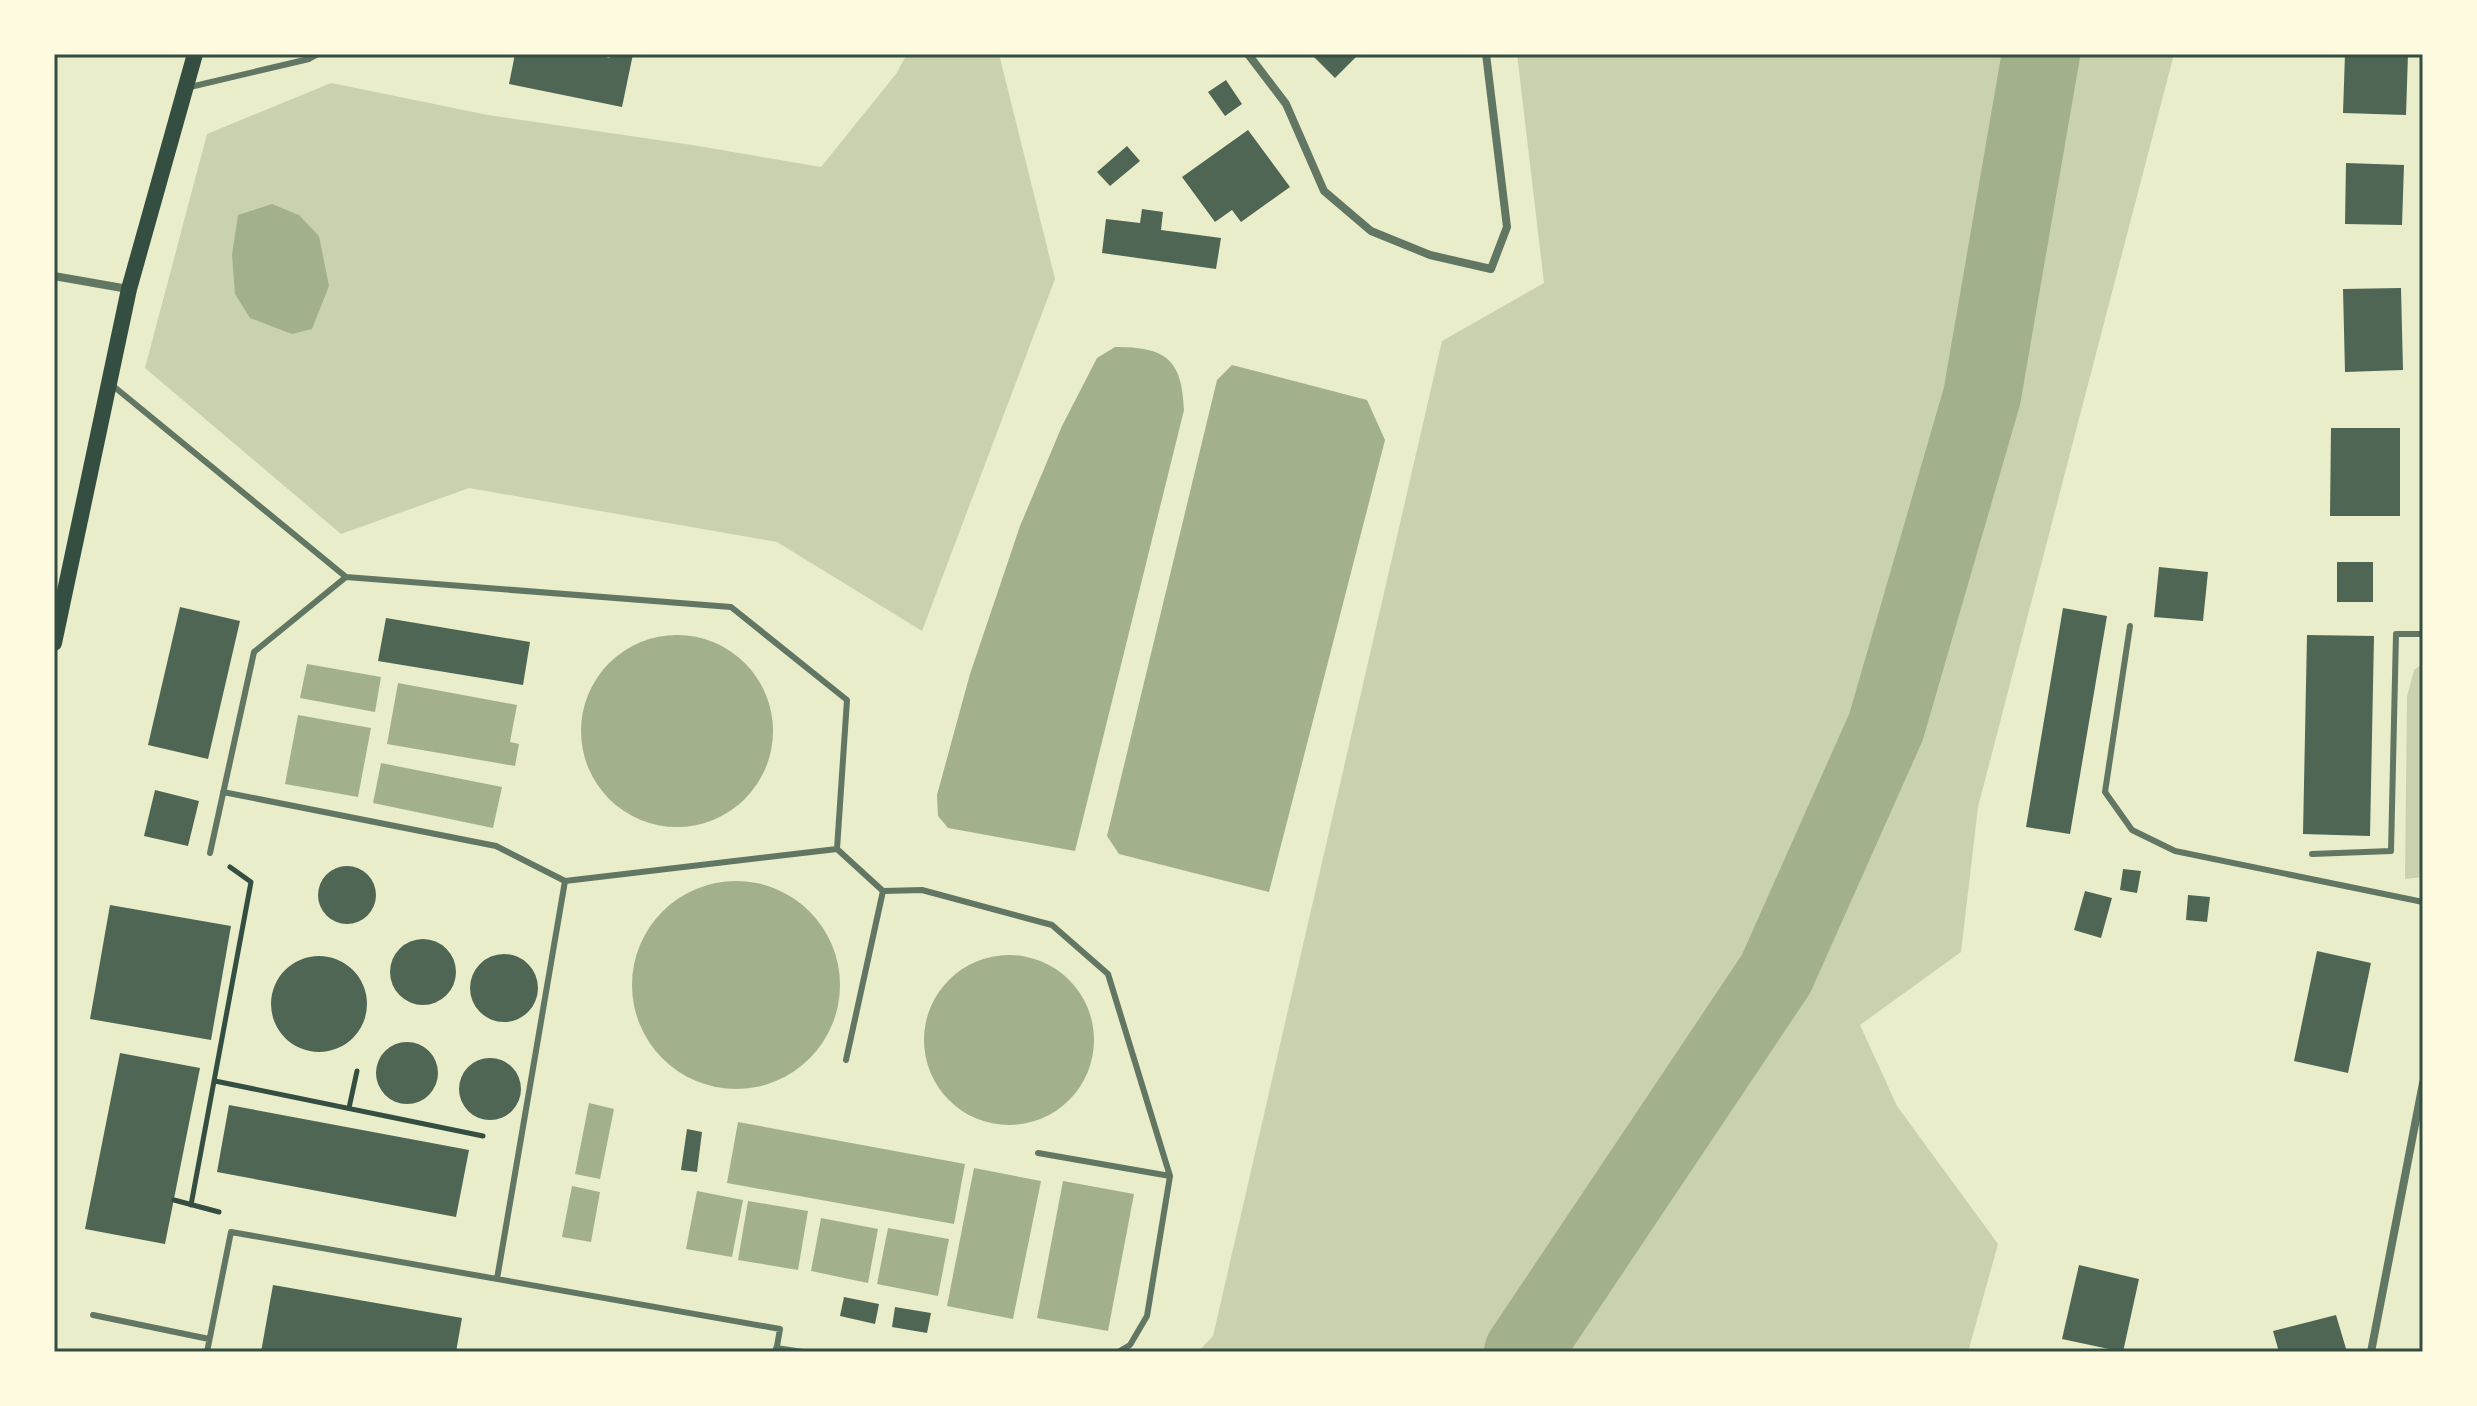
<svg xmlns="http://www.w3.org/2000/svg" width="2477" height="1406" font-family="'Public Sans',sans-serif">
	<rect width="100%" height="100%" fill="#e9edc9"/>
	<path fill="#cad2ad" d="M 907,54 L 999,54 L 1055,279 L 922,631 L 777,542 L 469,488 L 341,534 L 145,368 L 207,134 L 331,83 L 488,115 L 692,145 L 821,167 L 896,74 Z
		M 1517,54 L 2174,54 L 1978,807 L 1961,952 L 1860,1025 L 1897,1106 L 1998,1244 L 1968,1352 L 1198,1352 L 1213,1336 L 1442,341 L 1544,283 Z
		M 2423,663 L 2423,877 L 2405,879 L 2407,697 L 2414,670 Z"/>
	<path fill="#a3b18a" d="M 272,204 L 299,215 L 319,236 L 329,286 L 312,329 L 292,334 L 250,318 L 235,294 L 232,255 L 238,215 Z
		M 1115,347 C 1166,347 1182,359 1184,410 L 1075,851 L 948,828 L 938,816 L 937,795 L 970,674 L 1020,526 L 1062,426 L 1097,358 Z
		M 1232,365 L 1367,400 L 1385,440 L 1269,892 L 1119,854 L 1107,836 L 1217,380 Z
		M581 731a96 96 0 1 1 192 0a96 96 0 1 1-192 0Z
		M 307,664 L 381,677 L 375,712 L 300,698 Z
		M 398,683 L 517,705 L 510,742 L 519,744 L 515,766 L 387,744 Z
		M 298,715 L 371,728 L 358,797 L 285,784 Z
		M 381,763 L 502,787 L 493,828 L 373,803 Z
		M632 985a104 104 0 1 1 208 0a104 104 0 1 1-208 0Z
		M924 1040a85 85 0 1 1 170 0a85 85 0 1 1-170 0Z
		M 589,1103 L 614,1109 L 600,1179 L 575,1174 Z
		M 738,1122 L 965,1164 L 954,1224 L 727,1183 Z
		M 974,1168 L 1041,1181 L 1013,1319 L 947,1306 Z
		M 1063,1181 L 1134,1194 L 1108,1331 L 1037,1318 Z
		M 572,1186 L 600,1192 L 591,1242 L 562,1237 Z
		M 697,1191 L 743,1200 L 732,1257 L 686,1249 Z
		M 748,1201 L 808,1211 L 798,1270 L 738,1260 Z
		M 821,1218 L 878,1229 L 868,1283 L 811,1271 Z
		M 888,1228 L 949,1239 L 938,1296 L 877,1284 Z"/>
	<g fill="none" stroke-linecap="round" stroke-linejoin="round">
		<path stroke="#a3b18a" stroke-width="78" d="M 1523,1352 L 1776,974 L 1886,727 L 1982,396 L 2041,54"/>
	</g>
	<path fill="#4f6655" d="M 515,54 L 591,54 L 610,58 L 611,54 L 633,54 L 622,107 L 509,84 Z
		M 1311,54 L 1359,54 L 1335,78 Z
		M 2345,54 L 2408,54 L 2406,115 L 2343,113 Z
		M 1226,80 L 1242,104 L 1225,116 L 1208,92 Z
		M 1248,130 L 1290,187 L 1241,222 L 1232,210 L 1215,222 L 1182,177 Z
		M 1127,146 L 1140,161 L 1110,186 L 1097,172 Z
		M 2346,163 L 2404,165 L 2402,225 L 2345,224 Z
		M 1142,209 L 1163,212 L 1161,230 L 1221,238 L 1216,269 L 1102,253 L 1106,219 L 1140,223 Z
		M 2401,288 L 2403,370 L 2345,372 L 2343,289 Z
		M 2331,428 L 2400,428 L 2400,516 L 2330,516 Z
		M 2337,562 L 2373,562 L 2373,602 L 2337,602 Z
		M 2159,567 L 2208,572 L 2203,621 L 2154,617 Z
		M 180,607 L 240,621 L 208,759 L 148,745 Z
		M 2063,608 L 2107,616 L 2070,834 L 2026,827 Z
		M 386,618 L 530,642 L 523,685 L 378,661 Z
		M 2307,635 L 2374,636 L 2370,836 L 2303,834 Z
		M 155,790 L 199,801 L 188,846 L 144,836 Z
		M318 895a29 29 0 1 1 58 0a29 29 0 1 1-58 0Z
		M 2123,869 L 2141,871 L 2137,893 L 2120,890 Z
		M 2085,891 L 2112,898 L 2101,938 L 2074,930 Z
		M 2188,895 L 2210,897 L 2207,922 L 2186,920 Z
		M 110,905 L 231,926 L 211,1040 L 90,1019 Z
		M390 972a33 33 0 1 1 66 0a33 33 0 1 1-66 0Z
		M 2317,951 L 2371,963 L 2348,1073 L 2294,1061 Z
		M470 988a34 34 0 1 1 68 0a34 34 0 1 1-68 0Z
		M271 1004a48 48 0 1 1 96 0a48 48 0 1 1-96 0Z
		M376 1073a31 31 0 1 1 62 0a31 31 0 1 1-62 0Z
		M 120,1053 L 200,1068 L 165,1244 L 85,1229 Z
		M459 1089a31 31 0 1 1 62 0a31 31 0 1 1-62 0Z
		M 229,1105 L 469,1150 L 456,1217 L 217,1172 Z
		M 687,1129 L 702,1132 L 697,1172 L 681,1170 Z
		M 2079,1265 L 2139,1279 L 2123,1352 L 2062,1339 Z
		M 273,1285 L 462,1318 L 456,1352 L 261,1352 Z
		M 844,1297 L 879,1304 L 875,1324 L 840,1316 Z
		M 895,1307 L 931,1313 L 927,1333 L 892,1327 Z
		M 2336,1315 L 2347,1352 L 2279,1352 L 2273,1331 Z"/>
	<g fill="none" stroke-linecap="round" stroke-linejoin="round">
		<path stroke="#344e41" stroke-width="5" d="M 215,1081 L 483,1136
			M 349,1108 L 357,1071
			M 174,1200 L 219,1212
			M 191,1205 L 251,882 L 230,867"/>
		<path stroke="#617663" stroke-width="6" d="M 190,87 L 309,59 L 318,54
			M 112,385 L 346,577 L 254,652 L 210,853
			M 346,577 L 731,607 L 847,700 L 837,849
			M 2130,626 L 2105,792 L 2132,830 L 2175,851 L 2423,902
			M 223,792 L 496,846 L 565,881 L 837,849 L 883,891 L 922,890 L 1052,925 L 1108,974 L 1170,1176 L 1147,1316 L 1130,1345 L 1118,1352
			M 2312,854 L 2391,851 L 2396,634 L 2423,634
			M 846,1060 L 883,891
			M 1038,1153 L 1170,1176
			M 497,1279 L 565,881
			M 93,1315 L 209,1339
			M 776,1348 L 803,1352
			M 207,1352 L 231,1232 L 780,1329 L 776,1352"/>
		<path stroke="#617663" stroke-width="8" d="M 1248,54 L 1286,104 L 1324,191 L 1371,231 L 1430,255 L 1491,269 L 1507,227 L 1486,54
			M 54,276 L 128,289
			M 2371,1352 L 2423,1083"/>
		<path stroke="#344e41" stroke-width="16" d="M 54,643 L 129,289 L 195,54"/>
	</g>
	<rect width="2477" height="1406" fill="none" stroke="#fefae0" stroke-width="112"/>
	<rect x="56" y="56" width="2365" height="1294" fill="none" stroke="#344e41" stroke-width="3"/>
</svg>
